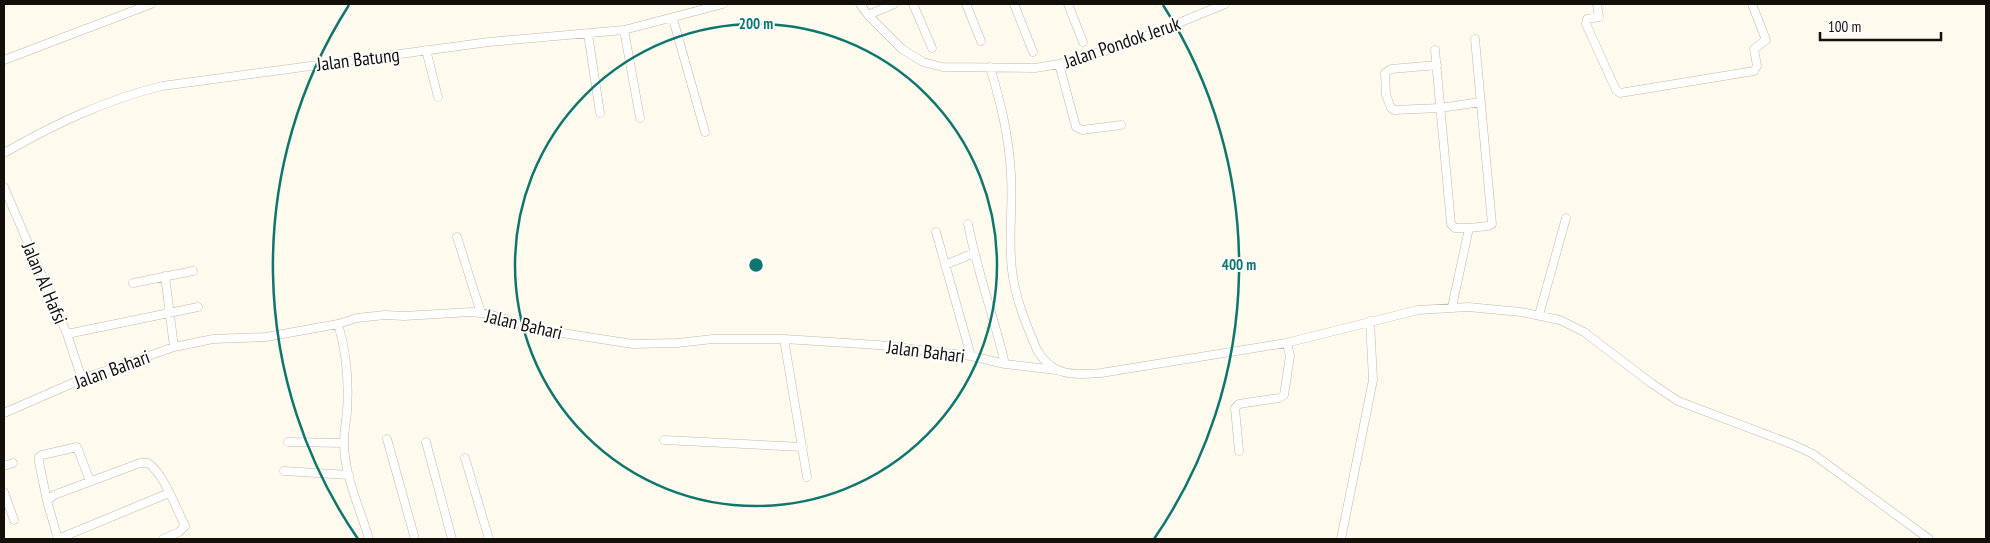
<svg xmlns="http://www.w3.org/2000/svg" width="1990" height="543" font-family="'PT Sans Narrow',sans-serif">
	<rect width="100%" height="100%" fill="#fffaee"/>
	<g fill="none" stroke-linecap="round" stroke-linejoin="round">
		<defs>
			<path id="street" d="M 860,4 L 868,15 L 902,49 L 923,62 L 942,67 L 1035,68 L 1059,64 L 1086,55 L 1106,51 L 1149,35 L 1225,4
				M 913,4 L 932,48
				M 966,4 L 981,41
				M 1014,4 L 1033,52
				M 1068,4 L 1083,42
				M 1597,4 L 1599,17 L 1587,19 L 1586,24 L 1616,90 L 1620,93 L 1754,71 L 1757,66 L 1754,49 L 1766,40 L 1752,4
				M 868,15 L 894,4
				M 673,19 L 705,132
				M 624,30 L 640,118
				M 588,34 L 600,113
				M 426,50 L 438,97
				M 1435,50 L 1451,224 L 1455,228 L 1469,228
				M 4,60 L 151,4
				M 1059,64 L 1076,127 L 1082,130 L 1121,125
				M 1437,65 L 1391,69 L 1385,73 L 1386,95 L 1391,108 L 1394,110 L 1440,108 L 1481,102
				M 990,67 C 1001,104 1009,136 1011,175 C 1013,207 1008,239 1012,270 C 1015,298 1026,324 1037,350 C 1053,377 1073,375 1101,373 L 1286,343 L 1418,310 L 1468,307 L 1521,312 L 1560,320 L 1584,332 L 1651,383 L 1678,401 L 1794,445 L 1813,454 L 1929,539
				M 4,153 C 55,124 105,100 162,86 L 489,42 L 624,30 L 723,4
				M 4,187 L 67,334 L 82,379
				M 968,224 C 977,271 994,317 1005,364
				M 936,232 L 971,356
				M 457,237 L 481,313
				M 945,265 L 974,253
				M 165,276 L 174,347
				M 133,283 L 193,271
				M 1452,307 L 1469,228 L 1488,226 L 1492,224 L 1475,39
				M 1539,315 L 1566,218
				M 338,324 C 347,353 349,381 347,412 C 346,422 344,432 344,442 C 344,476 360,508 369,539
				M 67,334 L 198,307
				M 784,339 L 807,477
				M 4,413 L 82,379 L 174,347 L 213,339 L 266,337 L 338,324 L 357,318 L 385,315 L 404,316 L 471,312 L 489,314 L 536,329 L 633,344 L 677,343 L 713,339 L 784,339 L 878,345 L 971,356 L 1005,364 L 1056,370
				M 387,439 L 415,539
				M 664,440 L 803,447
				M 288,442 L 344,443
				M 426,442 L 452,539
				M 1239,451 L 1235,408 L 1239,404 L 1279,398 L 1284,395 L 1290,356 L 1287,343
				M 465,458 L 489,539
				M 4,466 L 13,463
				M 284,471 L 349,475
				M 4,492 L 14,520
				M 47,501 L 39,462 L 39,457 L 42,455 L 77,447 L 90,481
				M 163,539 L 179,532 L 185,526 C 176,508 164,474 148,463 L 140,463 L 54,495 L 47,501 L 58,539 L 169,493
				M 1341,539 L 1373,380 L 1370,321"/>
		</defs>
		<use href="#street" stroke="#c0b9a7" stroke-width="9"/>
		<use href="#street" stroke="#fff" stroke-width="8"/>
	</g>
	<g fill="none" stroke="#0f766e" stroke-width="2.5">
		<circle cx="756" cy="265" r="241"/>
		<path d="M358 539A483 483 0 0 1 349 5M1163 5A483 483 0 0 1 1154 539"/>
	</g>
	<g text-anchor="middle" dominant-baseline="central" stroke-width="4" stroke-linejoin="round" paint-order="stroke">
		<g font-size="19" fill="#13100a" stroke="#fff">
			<text transform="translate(1122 42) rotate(-19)">Jalan Pondok Jeruk</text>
			<text transform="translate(358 59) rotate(-7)">Jalan Batung</text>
			<text transform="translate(45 283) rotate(67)">Jalan Al Hafsi</text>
			<text transform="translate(524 324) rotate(13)">Jalan Bahari</text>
			<text transform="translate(926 351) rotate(7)">Jalan Bahari</text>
			<text transform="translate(112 369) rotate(-20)">Jalan Bahari</text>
		</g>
	</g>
	<circle cx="756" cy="265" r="8" fill="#0f766e" stroke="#fff" stroke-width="2.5"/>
	<g font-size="15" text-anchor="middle" font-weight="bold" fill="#0f766e" stroke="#fff" stroke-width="4" stroke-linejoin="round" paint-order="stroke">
		<text x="756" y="29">200 m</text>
		<text x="1239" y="270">400 m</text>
	</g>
	<rect width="1990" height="543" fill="none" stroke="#13100a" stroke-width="10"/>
	<path d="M1820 32v8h121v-8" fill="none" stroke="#13100a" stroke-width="2.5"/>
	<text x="1828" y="32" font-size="15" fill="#13100a" stroke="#ffffff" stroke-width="4" paint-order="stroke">100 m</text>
</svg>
